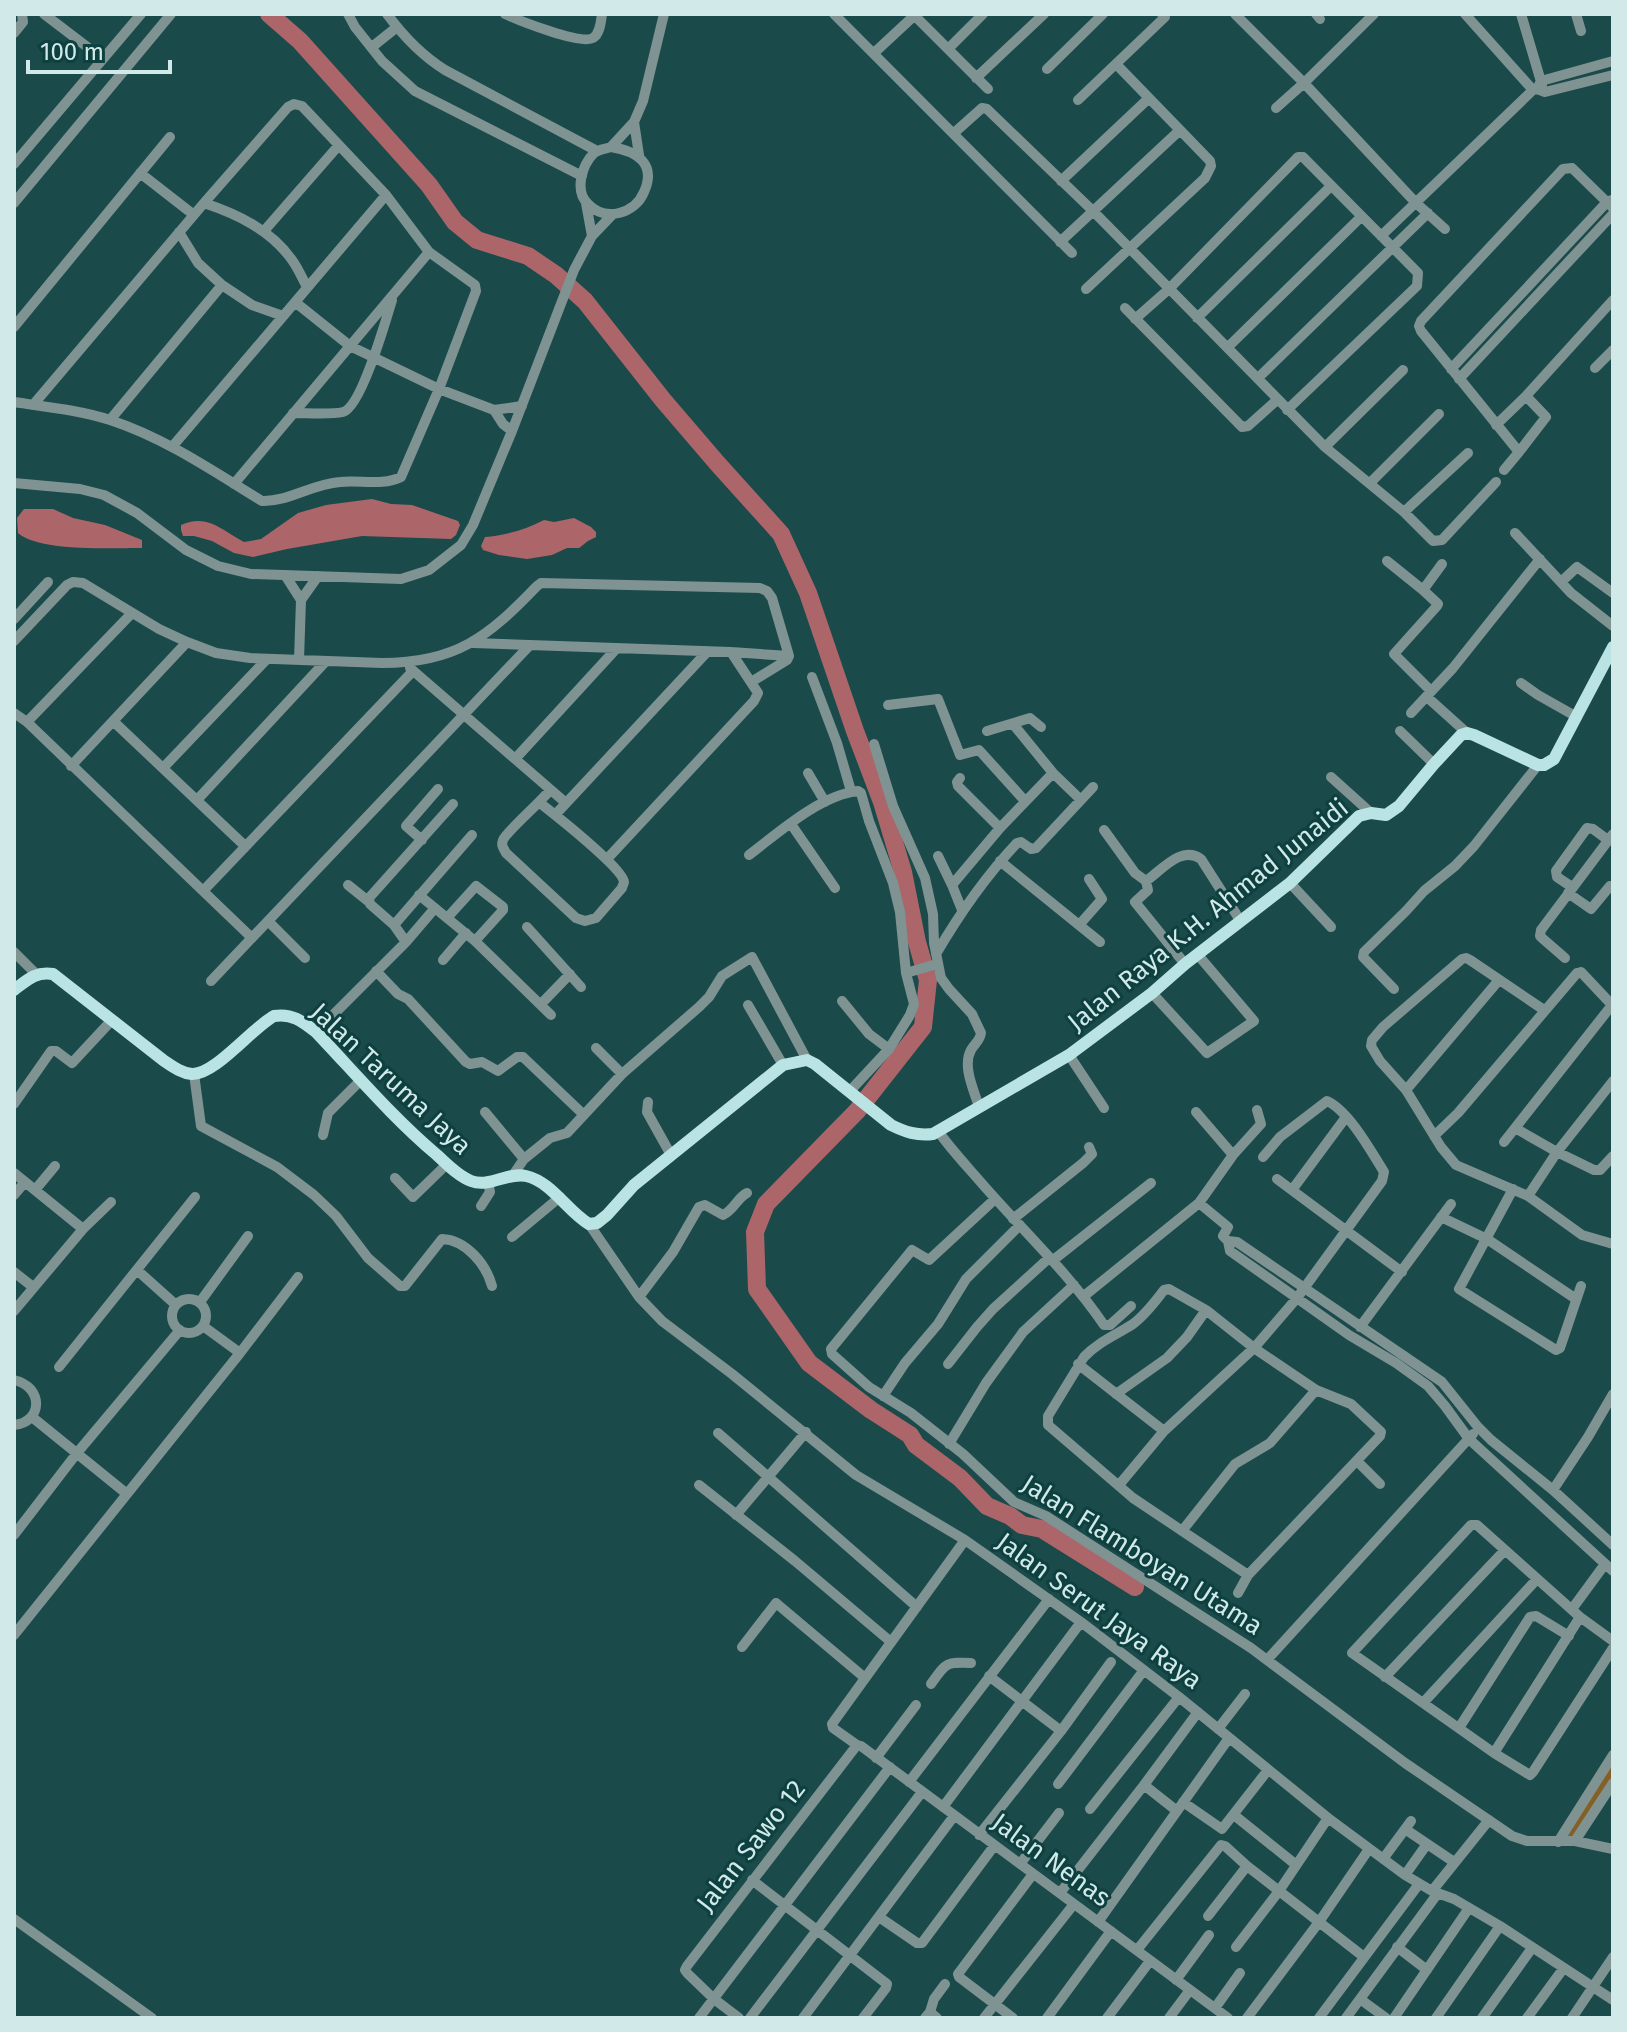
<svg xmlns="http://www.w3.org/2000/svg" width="1627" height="2032" font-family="'Fira Sans',sans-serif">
	<rect width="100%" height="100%" fill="#1b4a4b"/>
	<path fill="#846025" d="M 1613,1755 L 1613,1783 L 1575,1841 L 1558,1842 Z"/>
	<path fill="#ac666a" d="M 372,499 L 391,504 L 412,505 L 458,521 L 460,525 L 456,535 L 451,539 L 362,536 L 287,549 L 253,557 L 234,553 L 212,541 L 194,536 L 183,536 L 181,530 L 181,525 C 207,513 222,530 244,542 L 261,539 L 298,513 L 326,505 Z
		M 24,509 L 53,509 L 73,518 L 105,525 L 142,540 L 142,548 C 112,548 40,552 18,533 L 17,518 Z
		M 574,518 L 591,527 L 596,532 L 596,537 L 588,541 L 579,548 L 567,548 L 552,555 L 527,559 L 499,555 L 483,550 L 481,546 L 485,537 C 506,535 525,530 544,520 L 554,522 Z"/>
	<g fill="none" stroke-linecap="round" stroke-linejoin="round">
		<path stroke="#ac666a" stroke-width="18" d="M 269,14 L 300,41 L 429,185 L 455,222 L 477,240 L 528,256 L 556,275 L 585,301 L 663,400 L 717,463 L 781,534 L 808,593 L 855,731 L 882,802 L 903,872 L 917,942 L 928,980 L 923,1027 L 857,1111 L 766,1204 L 755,1232 L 757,1289 L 809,1363 L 871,1410 L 910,1435 L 916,1445 L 960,1478 L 987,1506 L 1010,1516 L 1022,1525 L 1042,1529 L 1135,1587"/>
		<path stroke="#7f9393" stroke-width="10" d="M 44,14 L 103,59
			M 348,14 L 355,27 L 382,61 L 415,91 L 582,176
			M 387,14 C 404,37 421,55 445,70 L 597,151
			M 505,14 C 520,21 581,45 593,38 C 600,34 601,21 602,14
			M 834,14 L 1072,253
			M 913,14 L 988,89
			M 1235,14 L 1304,83 L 1416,203 L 1445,229
			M 1316,14 L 1320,19
			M 1465,14 L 1533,90
			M 1521,14 L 1542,85
			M 1576,14 L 1581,31
			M 14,33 L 23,22 L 22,14
			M 372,47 L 397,27
			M 948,49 L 983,14
			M 874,53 L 916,14
			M 1047,69 L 1103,14
			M 976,78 L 1044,14
			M 1537,89 L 1541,81 L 1613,61
			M 1078,100 L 1165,17 L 1162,14
			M 1276,108 L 1304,83 L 1374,14
			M 634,122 L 639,155
			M 954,133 L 982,108 L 987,109 L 1093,211 L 1325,447 L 1404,512 L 1433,541 L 1442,540 L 1496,482
			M 611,147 C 636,151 657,163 644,192 C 635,214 605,222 588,204 C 574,191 582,165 594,153 C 599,149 605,149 611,147 Z
			M 611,147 L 634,122 L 643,101 L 664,14
			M 14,164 L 141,14
			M 140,173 L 194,215
			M 1061,181 L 1148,99
			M 14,203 L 171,14
			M 204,203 C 237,214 271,230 292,260 C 298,268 302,278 307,287
			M 586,203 L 592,236
			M 264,231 L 339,145
			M 179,232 L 198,263 L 222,285 L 252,305 L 283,316
			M 1381,236 L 1533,90 L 1537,89 L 1545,92 L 1613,75
			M 1060,242 L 1180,130 L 1116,64
			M 1086,289 L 1205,178 L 1211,166 L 1210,161 L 1180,130
			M 295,302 L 350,346 L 439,389 L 494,410 L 503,424 L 512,431
			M 1125,308 L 1242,427 L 1248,426 L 1277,400
			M 1197,318 L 1331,186
			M 1135,319 L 1169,289 L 1298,157 L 1303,157 L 1418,273 L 1417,286 L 1287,410
			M 14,327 L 170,137
			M 1228,347 L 1361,217
			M 1595,368 L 1613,350
			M 1451,369 L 1607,202 L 1612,200
			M 1258,378 L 1428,213
			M 1459,379 L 1613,214
			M 1526,396 L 1546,417 L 1519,452 L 1421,331 L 1419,326 L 1421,321 L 1563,169 L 1572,168 L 1613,208
			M 14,402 C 46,407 79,410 110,420 C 165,438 213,471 262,501 C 288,502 312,484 340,482 C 360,480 383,486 401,477 L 439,389 L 476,291 L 475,285 L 429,252 L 386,195 L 302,106 L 294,104 L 288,107 L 204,203 L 33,405
			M 494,410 L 522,406
			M 293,413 C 308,413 330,415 343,412 C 361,407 386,320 392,300
			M 110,420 L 222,285
			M 1496,425 L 1526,396 L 1613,300
			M 172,447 L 386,195
			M 1325,447 L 1403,370
			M 1504,470 L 1519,452
			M 14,483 L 80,489 L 104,495 L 137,513 L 186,550 L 218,566 L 251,574 L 401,579 L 429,570 L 461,545 L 473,525 L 512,431 L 574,270 L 592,236 L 612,215
			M 1370,483 L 1439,414
			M 234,484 L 429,252
			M 1404,512 L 1468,453
			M 1515,533 L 1571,593 L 1613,626
			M 1387,561 L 1423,590
			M 285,575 L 301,600
			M 1561,582 L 1577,567 L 1613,593
			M 14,619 L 48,582
			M 14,641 L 67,585 L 73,582 L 83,583 L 159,629 L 187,642 L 216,653 L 250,658 L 382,663 C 456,663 488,637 537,586 L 541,583 L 760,588 L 767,591 L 772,598 L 789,656 L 787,660 L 751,682
			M 473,643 L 731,652 L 789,656
			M 299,660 L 301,600 L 318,576
			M 410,668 L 566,803
			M 812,677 L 837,743 L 851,791
			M 1521,683 L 1538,695 L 1577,717
			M 1431,691 L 1394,654 L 1437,606 L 1438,604 L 1423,590 L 1442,564
			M 1427,697 L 1467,733
			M 888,705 L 938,699 L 960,755 L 979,750 L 1025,801
			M 14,713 L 27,722 L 252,938
			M 1411,713 L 1453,668 L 1540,559
			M 113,721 L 245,846
			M 27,722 L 132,613
			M 1013,724 L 1053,773 L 1081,800
			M 987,731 L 1030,718 L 1041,727
			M 1400,731 L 1434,764
			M 874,744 L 893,806 L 925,878 L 933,914 L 934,943 L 941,978 L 949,989 L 972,1014 L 981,1033 C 980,1041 975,1043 971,1050 C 962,1066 974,1090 979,1107
			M 515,759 L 616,649
			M 71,766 L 187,642
			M 163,768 L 267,659
			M 808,773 L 825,802
			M 1331,777 L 1371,813
			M 960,778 L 957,782 L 958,786 L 1000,828 L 1053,773
			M 197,800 L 326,661
			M 540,803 C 554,814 623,868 624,882 C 624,884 622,886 622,888 L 596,918 L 585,921 L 576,918 L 506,853 C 503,847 501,846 503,840 C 506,832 542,801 550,790
			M 555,815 L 707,652
			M 791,824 L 835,888
			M 1104,830 L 1135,873 L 1146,881 C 1162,870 1181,845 1201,859 L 1238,917
			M 422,840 L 406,826 L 438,789
			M 749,855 C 778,833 820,795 858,791 L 861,793 L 869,821 L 893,883 L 900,912 L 906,973 L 914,1004 L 910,1015 L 889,1049 L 849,1092
			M 938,856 L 952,885 L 962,910
			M 607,859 L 754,701 L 758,693 L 731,652
			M 1000,861 L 1100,942
			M 1146,881 L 1148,890 L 1135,902 L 1185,964
			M 1290,883 L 1331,927
			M 348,885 L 368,901
			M 952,885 L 1000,828
			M 1572,887 L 1557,877 L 1556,871 L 1587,828 L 1593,829 L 1608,840
			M 203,891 L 413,671
			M 1568,893 L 1591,909 L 1610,886
			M 419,895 L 475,941 L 503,910 L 503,907 L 476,886 L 447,918
			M 268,921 L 305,958
			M 1080,924 L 1102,899 L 1089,879
			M 394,925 L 472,835
			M 527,927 L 581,987
			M 475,941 L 551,1015
			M 406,942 L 435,908
			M 14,952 L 36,974
			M 936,954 C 960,913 984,878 1017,843 L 1021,842 L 1031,849 L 1036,848 L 1093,787
			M 1565,958 L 1542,938 L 1540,936 L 1541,930 L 1613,834
			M 443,960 L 466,933
			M 376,971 L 398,994 L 408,999 L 466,1062 L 470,1064 L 482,1062 L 498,1071 L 517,1057 L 523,1057 L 584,1115
			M 1581,972 L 1613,1006
			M 906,973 L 937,964
			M 211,981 L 530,645
			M 1394,989 L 1363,957 L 1364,952 L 1406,911 L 1424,891 L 1455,866 L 1474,846 L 1538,765
			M 1152,993 L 1207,1053 L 1254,1021 L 1198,955
			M 842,1001 L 869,1034 L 889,1049
			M 541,1004 L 570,974
			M 748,1005 L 783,1065
			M 1544,1010 L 1470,960 L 1466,958 L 1462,959 L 1383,1027 L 1372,1040 L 1371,1046 L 1380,1061 L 1406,1090 L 1441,1147 L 1456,1165 L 1528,1196 L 1582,1235 L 1613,1244
			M 316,1032 L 406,942 L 394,925 L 370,904 L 369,898 L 453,804
			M 1069,1055 L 1104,1108
			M 194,1074 L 201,1126 L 277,1167 L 314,1195 L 336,1216 L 368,1258 L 400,1286 L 405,1286 L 442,1239 C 466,1240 486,1264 492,1286
			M 622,1074 L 699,1007 L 709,997 L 722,976 L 752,957 L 807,1060
			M 1406,1090 L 1499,980
			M 648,1102 L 647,1112 L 671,1155
			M 14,1104 L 51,1051 L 56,1051 L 72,1063 L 112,1020
			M 485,1112 L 524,1159
			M 1196,1112 L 1233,1155
			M 1515,1128 L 1557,1152 L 1594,1170 L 1600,1170 L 1613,1156
			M 938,1131 C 950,1148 964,1163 978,1179 C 1020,1228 1068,1272 1104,1325 L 1110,1325 L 1131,1306
			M 323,1135 L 328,1113 L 361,1080
			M 1434,1136 L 1458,1113 L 1577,973
			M 1504,1142 L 1612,1005
			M 14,1173 L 83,1229
			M 513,1175 L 524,1159 L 550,1138 L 567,1133 L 622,1074 L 596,1048
			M 395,1178 L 413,1197 L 447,1164
			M 1277,1179 L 1402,1272
			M 1513,1189 L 1459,1289 L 1556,1350 L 1560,1348 L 1581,1286
			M 35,1190 L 55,1166
			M 1292,1190 L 1346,1117
			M 14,1195 L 25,1182
			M 1528,1196 L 1557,1152 L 1613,1081
			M 995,1199 L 929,1260 L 912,1250 L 831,1349 L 832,1354 L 869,1387 L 911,1413 L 963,1454 L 1014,1502 L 1046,1516 L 1251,1648 L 1405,1763 L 1512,1836 L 1527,1841 L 1575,1841 L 1613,1849
			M 1199,1203 L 1228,1227 L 1223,1236 L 1228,1241 L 1230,1251 L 1349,1335 L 1396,1363 L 1428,1386 L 1445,1406 L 1469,1439 L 1613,1571
			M 481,1206 L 490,1192 L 488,1182
			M 1441,1217 L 1487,1239 L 1576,1299
			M 1013,1219 L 1083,1163 L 1092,1154 L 1089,1147
			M 589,1224 L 639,1297 L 662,1321 L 732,1374 L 856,1475 L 965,1540 L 1081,1622 L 1179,1697 L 1328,1818 L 1405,1875 L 1432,1891 L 1454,1899 L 1500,1926 L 1613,2000
			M 512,1237 L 560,1197
			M 1228,1241 L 1237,1242 L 1442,1382 L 1478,1427 L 1491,1440 L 1553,1490 L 1613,1545
			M 1052,1261 L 1151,1183
			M 137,1270 L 176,1305
			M 14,1272 L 33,1287
			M 1084,1296 L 1199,1203 L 1233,1155 L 1261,1124 L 1257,1110
			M 639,1297 L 673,1252 L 699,1207 L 705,1205 L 723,1215 C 734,1210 737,1198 747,1193
			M172 1316a17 17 0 1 1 34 0a17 17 0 1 1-34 0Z
			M 200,1302 L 248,1236
			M 14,1311 L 83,1229 L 111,1202
			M 203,1326 L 240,1353
			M 1360,1327 L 1451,1204
			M 948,1364 L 977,1327 L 993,1309 L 1049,1258
			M 1078,1364 L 1164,1431
			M 59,1367 L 195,1197
			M 14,1380 C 44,1387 43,1422 14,1425
			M 1116,1394 L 1167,1358 L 1187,1337 L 1206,1310
			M 883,1396 L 905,1363 L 938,1324 L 966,1279 L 1020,1225
			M 32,1417 L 127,1494
			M 718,1433 L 917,1607
			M 949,1444 L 986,1383 L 1023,1332 L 1074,1285
			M 1357,1461 L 1380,1484
			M 699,1485 L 795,1561 L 891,1642
			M 1119,1485 L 1164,1431 L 1254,1348 L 1297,1298 L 1382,1181 L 1384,1172 C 1371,1151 1349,1111 1327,1101 L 1280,1137 L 1263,1157
			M 1553,1490 L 1588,1437 L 1613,1394
			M 736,1515 L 806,1432
			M 1182,1531 L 1235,1464 L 1270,1443 L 1316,1390
			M 14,1535 L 77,1453 L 180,1330
			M 1238,1593 L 1248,1575 L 1380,1436 L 1381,1432 L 1351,1404 L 1316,1390 L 1254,1348 L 1206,1310 L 1169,1289 L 1164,1290 C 1155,1302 1145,1315 1133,1324 C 1116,1335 1098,1342 1084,1357 L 1048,1416 L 1048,1425 L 1133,1498 L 1248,1575
			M 1572,1609 L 1605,1564
			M 14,1635 L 240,1353 L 298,1277
			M 1613,1641 L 1580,1617 L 1477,1525 L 1471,1525 L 1352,1653 L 1494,1753 L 1530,1775 L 1533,1772 L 1613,1648
			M 742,1647 L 776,1603 L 865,1678
			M 1267,1660 L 1473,1434
			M 989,1676 L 1061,1731
			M 1385,1677 L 1505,1550
			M 931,1684 C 946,1663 945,1662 971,1663
			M 1423,1703 L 1537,1579
			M 1459,1728 L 1530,1617 L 1536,1616 L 1569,1636
			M 1218,1729 L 1245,1694
			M 857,1745 L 833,1728 L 832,1724 L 965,1540
			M 1494,1753 L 1580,1617
			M 876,1758 L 916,1705
			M 909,1782 L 1049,1599
			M 1058,1784 L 1144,1670
			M 1144,1785 L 1198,1712
			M 1183,1802 L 1222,1829 L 1268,1770
			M 943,1807 L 1081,1622
			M 1090,1809 L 1179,1697
			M 1234,1815 L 1295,1864
			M 1405,1829 L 1454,1862
			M 979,1835 L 1061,1731 L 1111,1662
			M 1575,1841 L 1613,1783
			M 1558,1842 L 1613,1755
			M 1383,1859 L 1411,1821
			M 1020,1864 L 1059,1813
			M 1405,1875 L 1427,1844
			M 752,1880 L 887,1984 L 886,1988 L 863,2018
			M 1432,1891 L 1489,1820
			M 1060,1893 L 1144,1785 L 1177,1811
			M 1208,1916 L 1247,1866 L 1364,1957
			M 879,1917 L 917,1943 L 922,1943 L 994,1846
			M 14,1919 L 152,2018
			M 1098,1922 L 1229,1738
			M 1236,1947 L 1279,1891 L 1328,1818
			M 1397,1947 L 1427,1970
			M 1137,1950 L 1221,1845 L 1225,1846 L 1247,1866
			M 1176,1980 L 1209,1935
			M 1360,1999 L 1386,2018
			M 1215,2008 L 1240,1973
			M 930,2012 L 934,1999 L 945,1984
			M 699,2018 L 890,1767
			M 739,2018 L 714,1999 L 688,1974 L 685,1970 L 687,1966 L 857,1745 L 861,1746 L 1228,2018
			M 750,2018 L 922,1792
			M 803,2018 L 954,1816
			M 925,2018 L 930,2012 L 937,2018
			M 984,2018 L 1074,1904
			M 1013,2018 L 959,1977 L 958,1974 L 1033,1874
			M 1047,2018 L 1111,1931
			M 1107,2018 L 1150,1961
			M 1169,2018 L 1190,1990
			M 1247,2018 L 1319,1922 L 1369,1849
			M 1319,2018 L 1419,1884
			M 1346,2018 L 1438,1893
			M 1394,2018 L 1469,1908
			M 1436,2018 L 1500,1926
			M 1482,2018 L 1532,1948
			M 1527,2018 L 1563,1969
			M 1572,2018 L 1613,1957"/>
		<path stroke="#bae4e4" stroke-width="12" d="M 14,990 C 27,980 36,971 53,974 L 163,1060 C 172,1066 181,1073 192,1074 C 215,1075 252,1028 274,1016 C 292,1013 302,1021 316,1032 C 355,1073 393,1118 437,1155 C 447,1164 458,1176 471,1181 C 490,1188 507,1172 526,1176 C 552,1182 567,1211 589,1224 L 597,1223 L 607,1215 L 634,1185 L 783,1065 L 807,1060 L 815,1064 L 891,1125 C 905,1132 917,1136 933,1134 L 1069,1055 L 1152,993 L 1185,964 L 1290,883 L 1359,816 L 1371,813 L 1386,815 L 1399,806 L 1434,764 L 1461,735 L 1467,733 L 1474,735 L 1538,765 L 1544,765 L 1554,759 L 1613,647"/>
	</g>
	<g text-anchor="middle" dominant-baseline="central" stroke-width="6" stroke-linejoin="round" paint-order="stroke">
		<g font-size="26" fill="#d1e9e9" stroke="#0e4040">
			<text transform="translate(1208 915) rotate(-39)">Jalan Raya K.H. Ahmad Junaidi</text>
			<text transform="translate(391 1079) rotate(43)">Jalan Taruma Jaya</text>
			<text transform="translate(1142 1555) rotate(32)">Jalan Flamboyan Utama</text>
			<text transform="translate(1099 1611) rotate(36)">Jalan Serut Jaya Raya</text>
			<text transform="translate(751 1846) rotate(-52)">Jalan Sawo 12</text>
			<text transform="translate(1051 1860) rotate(36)">Jalan Nenas</text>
		</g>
	</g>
	<rect width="1627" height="2032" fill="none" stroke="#d1e9e9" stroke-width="32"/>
	<path d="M28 60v12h142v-12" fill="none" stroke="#d1e9e9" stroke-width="4"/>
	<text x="40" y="60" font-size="24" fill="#d1e9e9" stroke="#0e4040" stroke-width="6" paint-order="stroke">100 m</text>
</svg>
